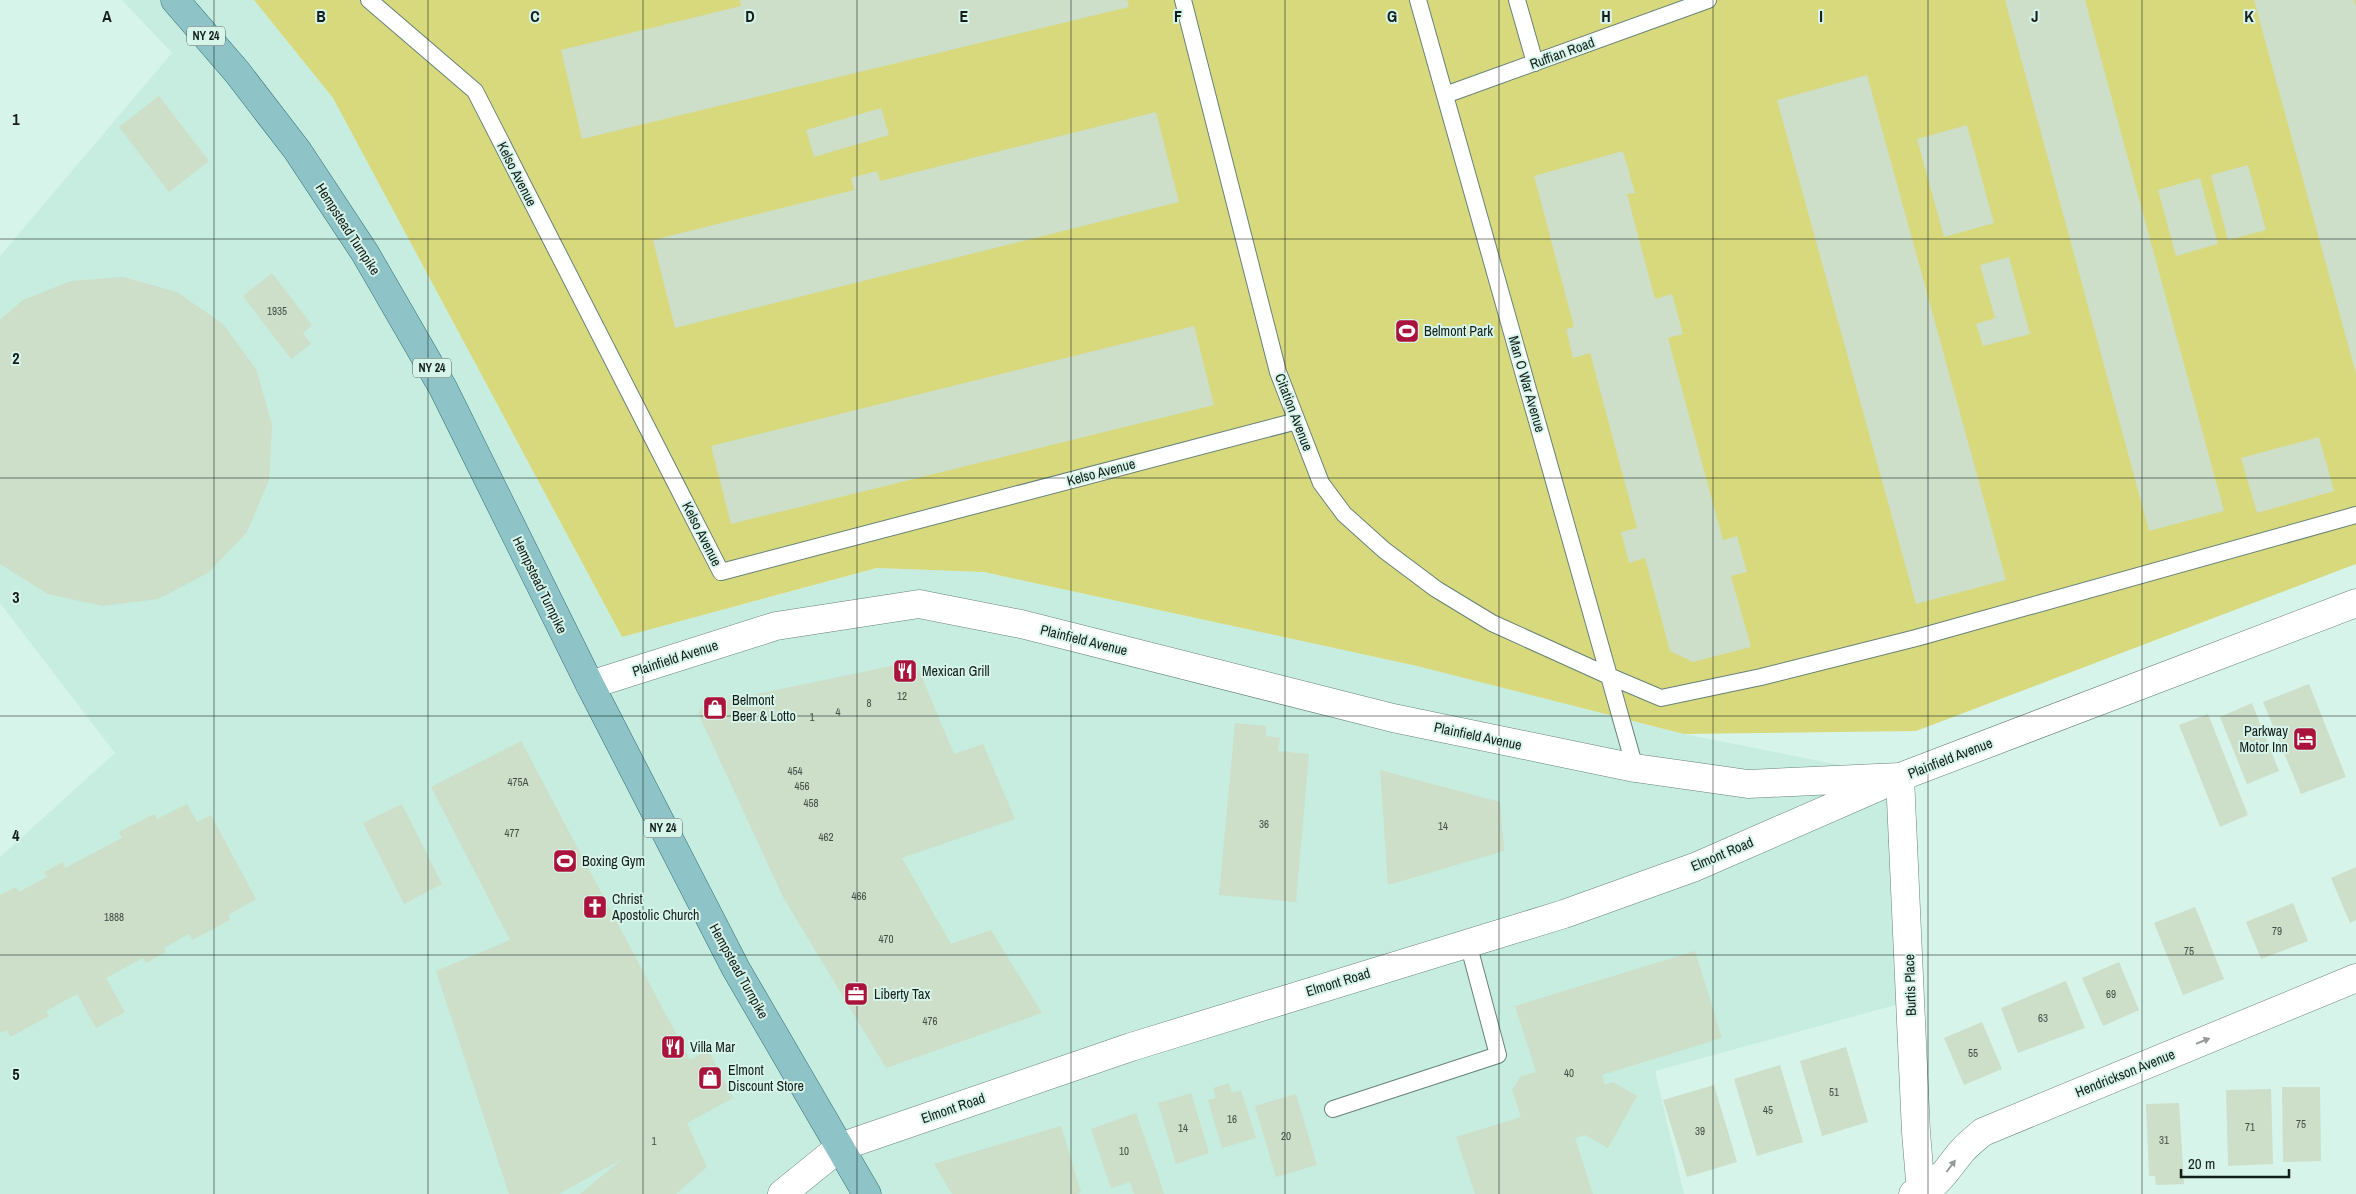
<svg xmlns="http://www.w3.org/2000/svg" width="2356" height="1194" font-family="'Archivo Narrow',sans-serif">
	<rect width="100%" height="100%" fill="#d7f4ea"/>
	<path fill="#c6eddf" d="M 122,0 L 254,0 L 333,98 L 622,637 L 878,568 L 984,572 L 1417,666 L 1684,734 L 1900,777 L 1910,1001 L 1655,1071 L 1684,1194 L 0,1194 L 0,857 L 115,753 L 0,603 L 0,256 L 172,53 Z"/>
	<path fill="#d8d97d" d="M 254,0 L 2356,0 L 2356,564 L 1916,731 L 1684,734 L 1417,666 L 984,572 L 877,568 L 622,637 L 333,98 Z"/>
	<path fill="#cddec9" d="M 740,0 L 1127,0 L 1129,7 L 582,139 L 561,50 L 741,6 Z
		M 2005,0 L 2085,0 L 2224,511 L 2149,531 Z
		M 2254,0 L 2354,0 L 2356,7 L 2356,374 Z
		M 1867,75 L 2006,580 L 1916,604 L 1777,100 Z
		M 159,96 L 209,161 L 169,192 L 119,127 Z
		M 881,108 L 889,135 L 814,157 L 806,130 Z
		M 1156,112 L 1179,202 L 675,328 L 653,240 L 854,190 L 851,178 L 877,171 L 880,181 Z
		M 1967,125 L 1994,223 L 1944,237 L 1917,139 Z
		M 1623,151 L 1635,193 L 1627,194 L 1655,299 L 1672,294 L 1683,334 L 1668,338 L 1723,540 L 1737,536 L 1747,572 L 1731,576 L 1751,647 L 1693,662 L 1670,651 L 1645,558 L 1629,563 L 1621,532 L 1637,528 L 1590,353 L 1573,358 L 1566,329 L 1574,327 L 1534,176 Z
		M 2248,165 L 2266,230 L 2228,240 L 2211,175 Z
		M 2200,178 L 2218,244 L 2176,256 L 2158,190 Z
		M 2009,257 L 2030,334 L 1983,346 L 1976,324 L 1995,318 L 1980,265 Z
		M 272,273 L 312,325 L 303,333 L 311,344 L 291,359 L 243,296 Z
		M 123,277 L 177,292 L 223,324 L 256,369 L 272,424 L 269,480 L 247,532 L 208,573 L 158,599 L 103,606 L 48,594 L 0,564 L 0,320 L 23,300 L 71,281 Z
		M 1194,326 L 1214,405 L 731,524 L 711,446 Z
		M 2319,437 L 2334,491 L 2257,513 L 2241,458 Z
		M 915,661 L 954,754 L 983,744 L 1015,819 L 902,858 L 951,944 L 991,930 L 1042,1013 L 886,1068 L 783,897 L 698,713 L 704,705 Z
		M 2309,684 L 2346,777 L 2301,794 L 2263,702 Z
		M 2252,703 L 2279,771 L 2247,784 L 2220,717 Z
		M 2208,714 L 2248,815 L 2220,827 L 2179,725 Z
		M 1235,723 L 1266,726 L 1266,736 L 1280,738 L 1278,751 L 1309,754 L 1296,902 L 1219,895 Z
		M 521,741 L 690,1060 L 708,1050 L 733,1098 L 687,1123 L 707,1167 L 676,1194 L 580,1194 L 622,1159 L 559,1194 L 509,1194 L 436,971 L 510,940 L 431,787 Z
		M 1380,770 L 1500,802 L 1504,851 L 1388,885 Z
		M 187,804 L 197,822 L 211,815 L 256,899 L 228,915 L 230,920 L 192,940 L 189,934 L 164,948 L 166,952 L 146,963 L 143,958 L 106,978 L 125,1012 L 96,1028 L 77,994 L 46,1011 L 49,1016 L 10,1037 L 7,1030 L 0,1033 L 0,895 L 16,887 L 19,892 L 47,877 L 44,872 L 63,862 L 65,868 L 122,838 L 119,832 L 154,814 L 157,819 Z
		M 402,804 L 442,884 L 404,904 L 363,823 Z
		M 2356,867 L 2356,920 L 2350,923 L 2331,878 Z
		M 2293,903 L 2308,941 L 2261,959 L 2246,922 Z
		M 2195,907 L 2224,979 L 2183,995 L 2154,923 Z
		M 1695,951 L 1722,1038 L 1602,1075 L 1605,1085 L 1613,1082 L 1637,1096 L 1608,1148 L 1585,1135 L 1575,1138 L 1593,1194 L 1475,1194 L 1456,1137 L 1521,1117 L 1512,1090 L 1521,1076 L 1536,1072 L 1515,1006 Z
		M 2119,962 L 2139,1010 L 2103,1026 L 2082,978 Z
		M 2066,981 L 2085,1028 L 2018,1053 L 2001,1008 Z
		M 1982,1022 L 2002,1069 L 1964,1085 L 1944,1038 Z
		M 1846,1047 L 1868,1122 L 1822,1136 L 1800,1061 Z
		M 1780,1065 L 1803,1142 L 1757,1156 L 1734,1079 Z
		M 1229,1083 L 1232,1093 L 1241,1090 L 1256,1138 L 1222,1148 L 1208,1100 L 1216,1098 L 1213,1088 Z
		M 1714,1085 L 1737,1162 L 1687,1177 L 1663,1100 Z
		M 2282,1087 L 2320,1087 L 2321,1161 L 2283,1162 Z
		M 2271,1089 L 2273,1164 L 2228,1166 L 2226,1090 Z
		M 1191,1093 L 1209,1153 L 1176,1164 L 1158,1103 Z
		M 1296,1094 L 1317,1165 L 1276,1177 L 1255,1106 Z
		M 2179,1103 L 2184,1184 L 2156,1185 L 2155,1176 L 2149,1176 L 2146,1104 Z
		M 1136,1113 L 1157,1172 L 1164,1194 L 1134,1194 L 1130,1182 L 1111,1188 L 1091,1129 Z
		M 1061,1126 L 1081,1192 L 1076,1194 L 952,1194 L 934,1164 Z"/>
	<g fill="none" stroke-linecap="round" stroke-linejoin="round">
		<defs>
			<path id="lane" d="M 369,0 L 475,91 L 721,572 L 1297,421
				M 1183,0 L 1278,372 L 1321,483 L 1344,514 L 1384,550 L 1436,589 L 1492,623 L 1609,676 L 1661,698 L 1761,677 L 1916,638 L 2356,515
				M 1418,0 L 1635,768
				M 1517,0 L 1535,63
				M 1445,95 L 1708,0
				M 1333,1109 L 1498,1055 L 1468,943"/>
			<path id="street" d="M 1900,777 L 1916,1132 L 1921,1193 L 1923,1194
				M 1913,1194 C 1936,1191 1948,1167 1962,1151 C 1968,1144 1976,1138 1983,1132 L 2356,978"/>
			<path id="secondary" d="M 590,685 L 776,626 L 919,604 L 1021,624 L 1393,718 L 1635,768 L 1748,784 L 1900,777 L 2356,603
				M 782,1194 L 840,1147 L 1131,1047 L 1564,914 L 1695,867 L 1885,784"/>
			<path id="primary" d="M 175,0 L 237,72 L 297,150 L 365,253 L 443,388 L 590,685 L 736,969 L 867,1194"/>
		</defs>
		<use href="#lane" stroke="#678279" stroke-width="18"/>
		<use href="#street" stroke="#678279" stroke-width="29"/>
		<use href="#secondary" stroke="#678279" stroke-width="29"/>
		<use href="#primary" stroke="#326f74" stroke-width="29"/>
		<use href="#lane" stroke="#fff" stroke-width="16"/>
		<use href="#street" stroke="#fff" stroke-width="28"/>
		<use href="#secondary" stroke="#fff" stroke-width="28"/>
		<use href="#primary" stroke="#8ec3c8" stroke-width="28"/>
	</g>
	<defs><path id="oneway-solid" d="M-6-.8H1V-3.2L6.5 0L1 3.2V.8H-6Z" transform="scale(1.25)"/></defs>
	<g fill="#959a98">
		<use href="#oneway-solid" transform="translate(2203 1041) rotate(-22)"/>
		<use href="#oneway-solid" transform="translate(1951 1166) rotate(-53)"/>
	</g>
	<path fill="none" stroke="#131e1b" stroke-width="1" stroke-opacity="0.55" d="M 214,0 L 214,1194M 428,0 L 428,1194M 643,0 L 643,1194M 857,0 L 857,1194M 1071,0 L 1071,1194M 1285,0 L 1285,1194M 1499,0 L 1499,1194M 1713,0 L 1713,1194M 1928,0 L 1928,1194M 2142,0 L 2142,1194M 0,239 L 2356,239M 0,478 L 2356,478M 0,716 L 2356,716M 0,955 L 2356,955"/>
	<defs>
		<symbol id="stadium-square" viewBox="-11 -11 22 22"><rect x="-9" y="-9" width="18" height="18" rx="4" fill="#aa143c" stroke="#d7f4ea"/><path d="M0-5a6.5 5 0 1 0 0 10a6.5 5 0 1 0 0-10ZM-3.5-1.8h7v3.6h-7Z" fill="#fff"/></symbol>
		<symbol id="restaurant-square" viewBox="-11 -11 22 22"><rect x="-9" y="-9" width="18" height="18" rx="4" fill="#aa143c" stroke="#d7f4ea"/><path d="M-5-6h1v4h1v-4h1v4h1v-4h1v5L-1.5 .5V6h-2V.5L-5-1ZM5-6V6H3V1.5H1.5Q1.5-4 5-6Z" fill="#fff"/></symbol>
		<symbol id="shop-square" viewBox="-11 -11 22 22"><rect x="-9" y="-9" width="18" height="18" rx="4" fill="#aa143c" stroke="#d7f4ea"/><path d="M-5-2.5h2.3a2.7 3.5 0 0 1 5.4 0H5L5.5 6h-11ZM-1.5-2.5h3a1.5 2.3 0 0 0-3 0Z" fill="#fff"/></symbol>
		<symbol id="hotel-square" viewBox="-11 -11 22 22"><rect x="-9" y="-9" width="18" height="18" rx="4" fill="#aa143c" stroke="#d7f4ea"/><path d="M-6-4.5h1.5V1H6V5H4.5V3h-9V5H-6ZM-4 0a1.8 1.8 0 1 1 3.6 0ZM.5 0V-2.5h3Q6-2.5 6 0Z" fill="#fff"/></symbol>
		<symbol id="church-square" viewBox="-11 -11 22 22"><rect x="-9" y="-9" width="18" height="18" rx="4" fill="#aa143c" stroke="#d7f4ea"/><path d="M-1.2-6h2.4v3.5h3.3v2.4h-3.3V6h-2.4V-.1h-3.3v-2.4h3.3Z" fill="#fff"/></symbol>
		<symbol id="office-square" viewBox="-11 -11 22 22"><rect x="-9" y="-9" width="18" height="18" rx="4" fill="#aa143c" stroke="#d7f4ea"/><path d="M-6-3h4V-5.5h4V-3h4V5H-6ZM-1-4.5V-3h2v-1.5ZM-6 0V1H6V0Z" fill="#fff"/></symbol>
	</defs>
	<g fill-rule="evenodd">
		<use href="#stadium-square" x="1393" y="317" width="28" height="28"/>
		<use href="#restaurant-square" x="891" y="657" width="28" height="28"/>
		<use href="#shop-square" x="701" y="694" width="28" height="28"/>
		<use href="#hotel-square" x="2291" y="725" width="28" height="28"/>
		<use href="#stadium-square" x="551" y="847" width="28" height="28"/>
		<use href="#church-square" x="581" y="893" width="28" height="28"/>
		<use href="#office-square" x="842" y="980" width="28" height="28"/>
		<use href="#restaurant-square" x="659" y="1033" width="28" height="28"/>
		<use href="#shop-square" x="696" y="1064" width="28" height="28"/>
	</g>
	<g text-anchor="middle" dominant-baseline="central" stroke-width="4" stroke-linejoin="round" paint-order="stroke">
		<g font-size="11" fill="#424e46">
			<text x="277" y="311">1935</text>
			<text x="902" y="696">12</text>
			<text x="869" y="703">8</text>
			<text x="838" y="712">4</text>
			<text x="812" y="717">1</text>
			<text x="795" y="771">454</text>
			<text x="518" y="782">475A</text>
			<text x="802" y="786">456</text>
			<text x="811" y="803">458</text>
			<text x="1264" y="824">36</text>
			<text x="1443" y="826">14</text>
			<text x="512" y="833">477</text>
			<text x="826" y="837">462</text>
			<text x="859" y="896">466</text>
			<text x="114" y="917">1888</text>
			<text x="2277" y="931">79</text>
			<text x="886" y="939">470</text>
			<text x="2189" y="951">75</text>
			<text x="2111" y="994">69</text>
			<text x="2043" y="1018">63</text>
			<text x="930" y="1021">476</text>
			<text x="1973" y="1053">55</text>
			<text x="1569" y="1073">40</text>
			<text x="1834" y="1092">51</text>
			<text x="1768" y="1110">45</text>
			<text x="1232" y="1119">16</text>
			<text x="2301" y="1124">75</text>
			<text x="2250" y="1127">71</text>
			<text x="1183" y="1128">14</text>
			<text x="1700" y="1131">39</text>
			<text x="1286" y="1136">20</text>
			<text x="2164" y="1140">31</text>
			<text x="654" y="1141">1</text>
			<text x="1124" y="1151">10</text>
		</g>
		<g fill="#d7f4ea" stroke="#4e5e59" stroke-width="1">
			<rect x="187" y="26.5" width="38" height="19" rx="4"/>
			<rect x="413" y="358.5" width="38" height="19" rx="4"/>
			<rect x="644" y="818.5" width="38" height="19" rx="4"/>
		</g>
		<g font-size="12" font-weight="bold" fill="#131e1b">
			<text x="206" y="36">NY 24</text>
			<text x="432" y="368">NY 24</text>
			<text x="663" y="828">NY 24</text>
		</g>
		<g font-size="14" fill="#131e1b" stroke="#d7f4ea">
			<text transform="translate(1562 53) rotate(-20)">Ruffian Road</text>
			<text transform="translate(517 174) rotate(63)">Kelso Avenue</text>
			<text transform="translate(348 229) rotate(57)">Hempstead Turnpike</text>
			<text transform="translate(1527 384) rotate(74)">Man O War Avenue</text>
			<text transform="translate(1294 412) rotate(69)">Citation Avenue</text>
			<text transform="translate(1101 472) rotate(-15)">Kelso Avenue</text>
			<text transform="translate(702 534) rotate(63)">Kelso Avenue</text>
			<text transform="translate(540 585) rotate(64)">Hempstead Turnpike</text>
			<text transform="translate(1084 640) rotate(14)">Plainfield Avenue</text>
			<text transform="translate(675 658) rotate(-18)">Plainfield Avenue</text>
			<text transform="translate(1478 736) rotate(12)">Plainfield Avenue</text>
			<text transform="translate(1950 758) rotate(-21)">Plainfield Avenue</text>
			<text transform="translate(1722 854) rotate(-23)">Elmont Road</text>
			<text transform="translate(739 971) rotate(61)">Hempstead Turnpike</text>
			<text transform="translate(1338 982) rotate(-17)">Elmont Road</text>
			<text transform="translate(1910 985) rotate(-92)">Burtis Place</text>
			<text transform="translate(2125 1073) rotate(-22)">Hendrickson Avenue</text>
			<text transform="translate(953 1108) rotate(-19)">Elmont Road</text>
		</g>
		<g font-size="14" fill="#131e1b" stroke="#d7f4ea" text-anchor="start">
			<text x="1424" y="331">Belmont Park</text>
			<text x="922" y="671">Mexican Grill</text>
			<text x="732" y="700">Belmont<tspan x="732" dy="16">Beer &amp; Lotto</tspan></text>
			<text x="2288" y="731" text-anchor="end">Parkway<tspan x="2288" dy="16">Motor Inn</tspan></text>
			<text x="582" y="861">Boxing Gym</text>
			<text x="612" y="899">Christ<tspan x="612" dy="16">Apostolic Church</tspan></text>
			<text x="874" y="994">Liberty Tax</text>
			<text x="690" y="1047">Villa Mar</text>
			<text x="728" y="1070">Elmont<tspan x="728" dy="16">Discount Store</tspan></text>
		</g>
	</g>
	<g font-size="16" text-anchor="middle" font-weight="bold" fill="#131e1b" stroke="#d7f4ea" stroke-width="4" stroke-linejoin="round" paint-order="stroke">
		<text x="107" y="22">A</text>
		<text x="321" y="22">B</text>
		<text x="535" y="22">C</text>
		<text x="750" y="22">D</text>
		<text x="964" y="22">E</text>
		<text x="1178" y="22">F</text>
		<text x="1392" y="22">G</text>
		<text x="1606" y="22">H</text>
		<text x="1821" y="22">I</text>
		<text x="2035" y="22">J</text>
		<text x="2249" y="22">K</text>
		<text x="16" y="125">1</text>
		<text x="16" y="364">2</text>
		<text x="16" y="603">3</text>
		<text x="16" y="841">4</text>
		<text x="16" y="1080">5</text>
	</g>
	<path d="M2181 1169v8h108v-8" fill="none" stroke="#131e1b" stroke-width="2.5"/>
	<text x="2188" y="1169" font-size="15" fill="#131e1b" stroke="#d7f4ea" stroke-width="4" paint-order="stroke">20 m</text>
</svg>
